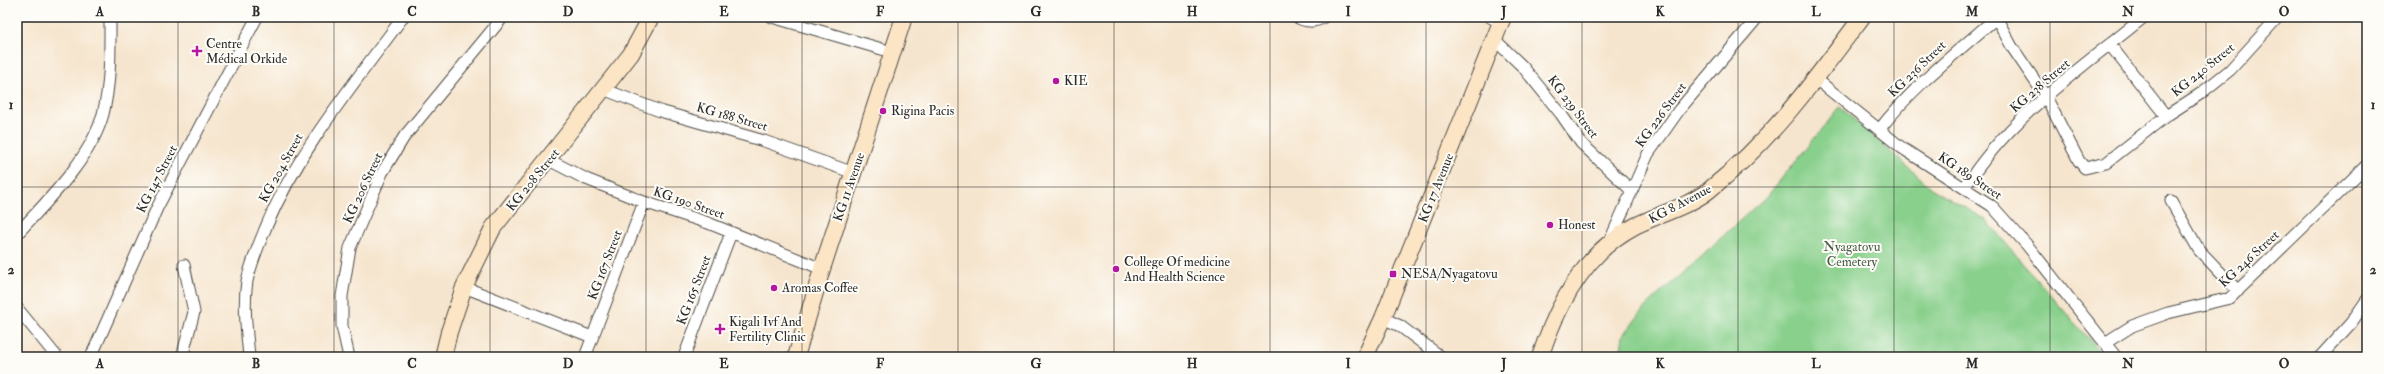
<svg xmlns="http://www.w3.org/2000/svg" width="2384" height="374" font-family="'IM FELL Double Pica',serif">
	<rect width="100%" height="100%" fill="#fdfcf7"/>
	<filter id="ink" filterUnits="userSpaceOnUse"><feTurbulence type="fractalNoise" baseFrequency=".025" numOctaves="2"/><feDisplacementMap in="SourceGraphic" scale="8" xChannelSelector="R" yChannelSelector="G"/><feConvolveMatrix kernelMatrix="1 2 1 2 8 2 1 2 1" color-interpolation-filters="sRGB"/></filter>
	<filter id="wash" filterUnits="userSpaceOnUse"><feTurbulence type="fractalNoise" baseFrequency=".012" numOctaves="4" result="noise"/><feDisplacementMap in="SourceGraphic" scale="16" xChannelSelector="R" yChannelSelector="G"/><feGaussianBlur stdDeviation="0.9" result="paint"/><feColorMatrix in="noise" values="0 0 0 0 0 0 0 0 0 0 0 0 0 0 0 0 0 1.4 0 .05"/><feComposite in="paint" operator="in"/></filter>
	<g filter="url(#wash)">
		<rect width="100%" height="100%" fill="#f6e5ce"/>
		<path fill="#89d08c" stroke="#5a7e5c" d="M 1840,107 L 1934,190 L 1985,219 L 2104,357 L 1620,357 L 1623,336 L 1646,306 L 1768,195 Z"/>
	</g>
	<g filter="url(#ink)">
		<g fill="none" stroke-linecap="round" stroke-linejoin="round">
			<defs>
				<path id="street" d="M 772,17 L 892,52
					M 1296,17 C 1306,22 1314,23 1324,17
					M 1490,17 L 1500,22
					M 1996,17 L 2012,47 L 2046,97 L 2079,161 L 2085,168 L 2106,163 L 2166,116 L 2200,94 L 2230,70 L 2278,17
					M 1495,40 L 1523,67 L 1561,114 L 1581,143 L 1631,190
					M 2110,45 L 2166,116
					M 1816,79 L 1902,148 L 1992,206 L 2027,245 L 2116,357
					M 603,89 L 660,111 L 764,141 L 854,173
					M 1879,130 C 1913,86 1956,53 1997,17
					M 549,160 L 586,179 L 644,202 L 708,223 L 822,269
					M 1965,187 C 2009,117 2081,68 2144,17
					M 2171,201 L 2199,250 L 2238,291
					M 17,234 C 47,201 91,159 103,114 C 111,83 110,49 110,17
					M 1609,243 L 1648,154 L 1679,110 L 1758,17
					M 464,287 L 592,337
					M 17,308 L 57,357
					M 1383,318 L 1400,326 L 1441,357
					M 2105,343 L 2132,326 L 2168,313 L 2230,298 L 2367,165
					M 91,357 L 157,208 L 257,17
					M 182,357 L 194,312 L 184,265
					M 249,357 C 247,333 243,306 247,281 C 251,263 259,244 266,227 C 299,149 353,85 403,17
					M 349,357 L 342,326 L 342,296 L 350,248 L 382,173 L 404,137 L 503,17
					M 585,357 L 644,202
					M 684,357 L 731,233
					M 2320,357 L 2351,323 L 2367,300"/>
				<path id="secondary" d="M 443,357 L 449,332 L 464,287 L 493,228 L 631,54 L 651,17
					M 796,357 L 822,269 L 904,17
					M 1365,357 L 1383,318 L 1503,17
					M 1540,357 C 1557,305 1585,252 1635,226 C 1659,214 1687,207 1708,191 C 1770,142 1815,80 1862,17"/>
			</defs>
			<use href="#street" stroke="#494743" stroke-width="13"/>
			<use href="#secondary" stroke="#494743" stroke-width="18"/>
			<use href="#street" stroke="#fff" stroke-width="11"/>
			<use href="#secondary" stroke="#fce5c4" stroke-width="16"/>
		</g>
	</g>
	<path fill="none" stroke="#2b2b2b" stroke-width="1" stroke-opacity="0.55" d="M 178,17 L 178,357M 334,17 L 334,357M 490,17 L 490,357M 646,17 L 646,357M 802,17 L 802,357M 958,17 L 958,357M 1114,17 L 1114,357M 1270,17 L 1270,357M 1426,17 L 1426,357M 1582,17 L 1582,357M 1738,17 L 1738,357M 1894,17 L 1894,357M 2050,17 L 2050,357M 2206,17 L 2206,357M 17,187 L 2367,187"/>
	<g fill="#b5179e" stroke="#fdfcf7" stroke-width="1.5">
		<path d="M195 45h4v4h4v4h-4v4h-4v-4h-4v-4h4z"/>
		<circle cx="1056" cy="81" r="4"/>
		<circle cx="883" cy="111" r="4"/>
		<circle cx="1550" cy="225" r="4"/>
		<circle cx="1116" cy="269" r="4"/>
		<rect x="1389" y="270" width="8" height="8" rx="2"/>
		<circle cx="774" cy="288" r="4"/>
		<path d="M718 323h4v4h4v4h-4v4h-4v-4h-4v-4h4z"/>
	</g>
	<g text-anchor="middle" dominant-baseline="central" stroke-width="4" stroke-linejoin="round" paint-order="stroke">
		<g font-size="13" fill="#2b2b2b" stroke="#fdfcf7" text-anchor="start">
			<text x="206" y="44">Centre<tspan x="206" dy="15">Médical Orkide</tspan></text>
			<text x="1064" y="81">KIE</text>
			<text x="891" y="111">Rigina Pacis</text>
			<text x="1558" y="225">Honest</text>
			<text x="1124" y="262">College Of medicine<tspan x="1124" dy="15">And Health Science</tspan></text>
			<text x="1401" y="274">NESA/Nyagatovu</text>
			<text x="782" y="288">Aromas Coffee</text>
			<text x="729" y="322">Kigali Ivf And<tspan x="729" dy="15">Fertility Clinic</tspan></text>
		</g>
		<g font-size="13" fill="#2b2b2b" stroke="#fdfcf7">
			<text transform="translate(1917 69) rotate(-44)">KG 236 Street</text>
			<text transform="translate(2203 70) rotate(-39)">KG 240 Street</text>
			<text transform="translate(2040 86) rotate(-41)">KG 238 Street</text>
			<text transform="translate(1573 107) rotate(53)">KG 239 Street</text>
			<text transform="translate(1661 115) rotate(-54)">KG 226 Street</text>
			<text transform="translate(732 117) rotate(16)">KG 188 Street</text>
			<text transform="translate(281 168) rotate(-61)">KG 204 Street</text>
			<text transform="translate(1970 176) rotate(34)">KG 189 Street</text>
			<text transform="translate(157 179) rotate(-63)">KG 147 Street</text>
			<text transform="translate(533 180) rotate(-51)">KG 208 Street</text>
			<text transform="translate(849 187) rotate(-71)">KG 11 Avenue</text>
			<text transform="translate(363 188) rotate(-65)">KG 206 Street</text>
			<text transform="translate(1436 188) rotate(-68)">KG 17 Avenue</text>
			<text transform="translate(689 203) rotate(19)">KG 190 Street</text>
			<text transform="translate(1680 204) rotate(-28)">KG 8 Avenue</text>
			<text transform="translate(2249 259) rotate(-43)">KG 246 Street</text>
			<text transform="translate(605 265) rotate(-69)">KG 167 Street</text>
			<text transform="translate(694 290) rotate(-69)">KG 165 Street</text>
		</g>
		<g font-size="13" fill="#475d48" stroke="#fdfcf7">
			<text x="1852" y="247">Nyagatovu<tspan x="1852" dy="15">Cemetery</tspan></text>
		</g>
	</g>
	<rect width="2384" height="374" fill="none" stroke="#fdfcf7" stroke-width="44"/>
	<rect x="22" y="22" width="2340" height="330" fill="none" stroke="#2b2b2b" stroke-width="1.5"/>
	<g font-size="13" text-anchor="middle" font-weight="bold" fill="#2b2b2b">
		<text x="100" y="16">A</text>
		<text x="256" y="16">B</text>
		<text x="412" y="16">C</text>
		<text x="568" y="16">D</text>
		<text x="724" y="16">E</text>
		<text x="880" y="16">F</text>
		<text x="1036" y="16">G</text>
		<text x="1192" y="16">H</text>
		<text x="1348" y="16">I</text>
		<text x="1504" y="16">J</text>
		<text x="1660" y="16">K</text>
		<text x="1816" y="16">L</text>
		<text x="1972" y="16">M</text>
		<text x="2128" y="16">N</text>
		<text x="2284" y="16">O</text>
		<text x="11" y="109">1</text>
		<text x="2373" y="109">1</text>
		<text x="11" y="274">2</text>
		<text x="2373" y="274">2</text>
		<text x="100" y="368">A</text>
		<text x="256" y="368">B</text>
		<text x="412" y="368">C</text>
		<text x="568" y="368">D</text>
		<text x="724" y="368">E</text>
		<text x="880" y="368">F</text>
		<text x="1036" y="368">G</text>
		<text x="1192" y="368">H</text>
		<text x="1348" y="368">I</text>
		<text x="1504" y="368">J</text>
		<text x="1660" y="368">K</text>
		<text x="1816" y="368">L</text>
		<text x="1972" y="368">M</text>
		<text x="2128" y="368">N</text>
		<text x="2284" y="368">O</text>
	</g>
</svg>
